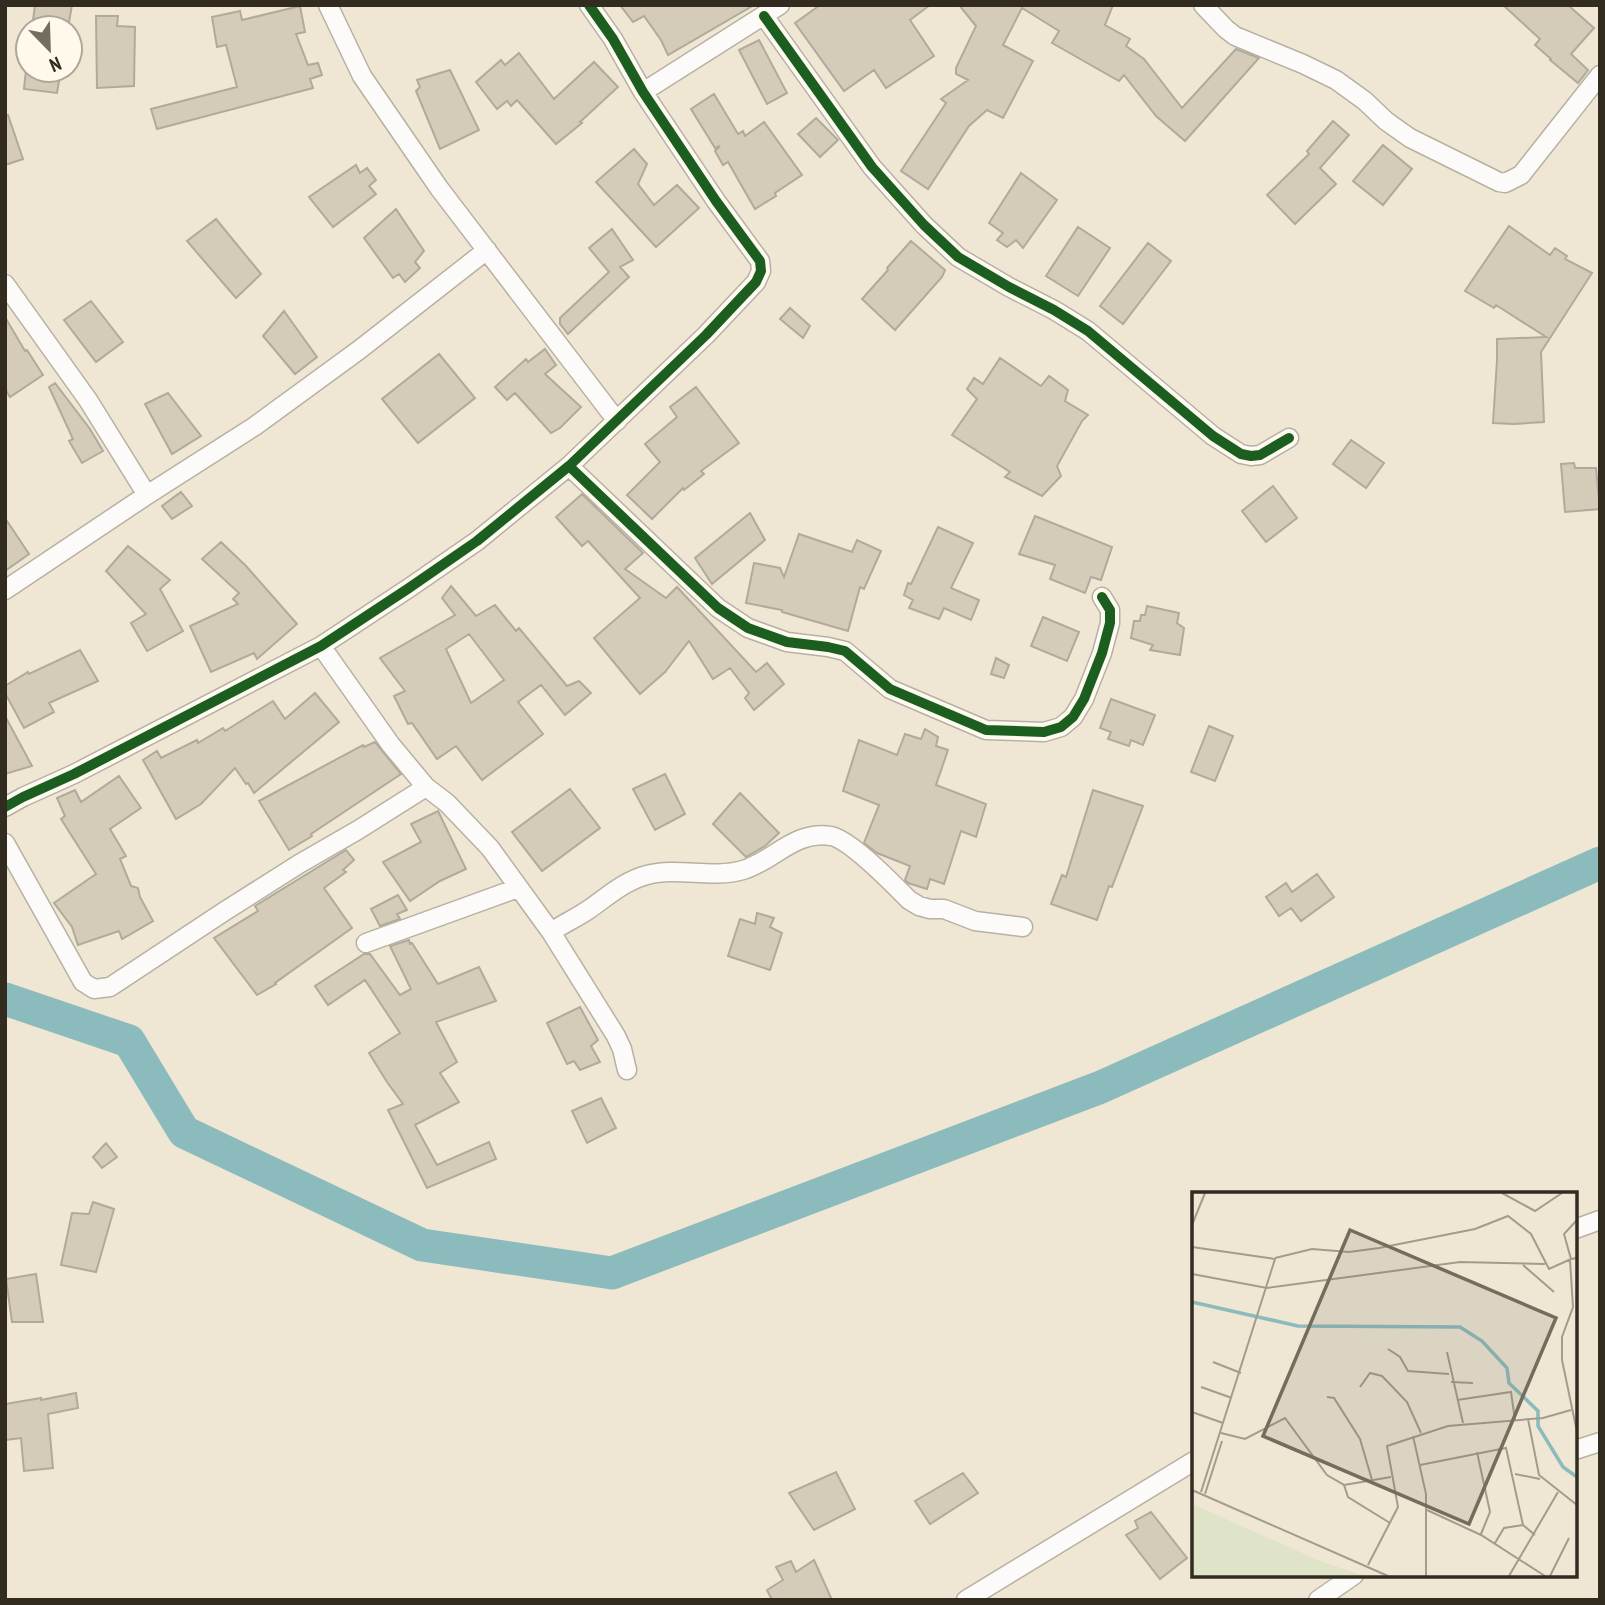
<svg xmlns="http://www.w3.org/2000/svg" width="1605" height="1605" font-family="'PT Sans Narrow',sans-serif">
	<rect width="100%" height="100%" fill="#efe7d4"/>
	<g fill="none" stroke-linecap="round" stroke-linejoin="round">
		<path stroke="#8cbbbd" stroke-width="33" d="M 5,999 L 129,1041 L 184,1132 L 422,1245 L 612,1273 L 1101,1087 L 1600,863"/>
	</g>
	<path fill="#d4ccb8" stroke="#b0aa9b" stroke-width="2" fill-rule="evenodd" d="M 35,5 L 72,5 L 68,28 L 32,28 Z
		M 620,5 L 754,5 L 668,55 L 661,40 L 644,16 L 633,22 Z
		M 820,5 L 930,5 L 910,20 L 934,56 L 886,88 L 874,70 L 844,91 L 795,23 Z
		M 959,5 L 1113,5 L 1105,25 L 1130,39 L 1126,46 L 1144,59 L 1182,108 L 1236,49 L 1259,58 L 1185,141 L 1156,116 L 1124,75 L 1119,81 L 1052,43 L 1059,31 L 1022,8 L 1003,45 L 1033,61 L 1003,118 L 987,110 L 969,126 L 928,189 L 901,171 L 946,103 L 941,99 L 968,80 L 956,74 L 956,68 L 976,26 Z
		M 1503,5 L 1568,5 L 1594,28 L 1571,54 L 1588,70 L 1578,83 L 1550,60 L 1551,59 L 1535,45 L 1540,39 Z
		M 300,6 L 305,32 L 296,34 L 308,65 L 318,63 L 322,75 L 310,79 L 313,88 L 157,129 L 151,109 L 237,87 L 226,45 L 217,47 L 212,17 L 240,11 L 242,20 Z
		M 96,16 L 118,16 L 117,26 L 135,27 L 134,86 L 97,88 Z
		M 759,40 L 787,93 L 767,104 L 739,50 Z
		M 519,53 L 554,99 L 594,62 L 618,87 L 580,122 L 582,123 L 556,144 L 517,100 L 511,106 L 507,101 L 497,109 L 476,82 L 501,60 L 505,65 Z
		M 26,70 L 61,70 L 57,93 L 24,89 Z
		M 450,70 L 479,130 L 440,149 L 416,91 L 420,87 L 417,80 Z
		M 714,94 L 738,134 L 743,131 L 745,136 L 764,122 L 802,175 L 775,193 L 776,196 L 755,209 L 728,162 L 723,165 L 715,151 L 720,146 L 715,148 L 691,109 Z
		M 5,115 L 8,115 L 23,159 L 5,165 Z
		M 816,118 L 838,140 L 820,157 L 798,134 Z
		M 1333,121 L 1349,135 L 1320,168 L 1336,184 L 1295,224 L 1267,195 L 1309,154 L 1307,151 Z
		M 1383,145 L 1412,169 L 1383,205 L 1353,181 Z
		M 634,149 L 647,164 L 638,184 L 654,205 L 677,185 L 699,208 L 656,247 L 596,182 Z
		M 356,165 L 360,173 L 367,168 L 376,180 L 369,186 L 376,194 L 333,227 L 309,197 Z
		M 1021,173 L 1057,200 L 1023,248 L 1016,240 L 1007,247 L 997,240 L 1003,233 L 989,223 Z
		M 396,209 L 424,251 L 415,262 L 420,268 L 405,282 L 399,274 L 393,278 L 364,238 Z
		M 216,219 L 261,274 L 236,298 L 187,241 Z
		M 1509,226 L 1550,255 L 1555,248 L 1567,256 L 1565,259 L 1592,273 L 1541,352 L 1544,422 L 1514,424 L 1493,423 L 1497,360 L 1497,339 L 1546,337 L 1496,305 L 1494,308 L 1465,291 Z
		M 1078,227 L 1110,248 L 1078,296 L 1046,276 Z
		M 612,229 L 633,260 L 620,267 L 629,277 L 568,334 L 560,324 L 560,318 L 609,272 L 589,248 Z
		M 911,241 L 945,270 L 942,277 L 895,330 L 862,299 L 888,270 L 887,268 Z
		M 1148,243 L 1171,261 L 1123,324 L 1100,306 Z
		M 91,301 L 123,342 L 96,362 L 64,320 Z
		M 790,308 L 810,326 L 803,338 L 780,319 Z
		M 284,311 L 317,357 L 295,374 L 263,336 Z
		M 5,317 L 25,351 L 27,350 L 43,375 L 10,397 L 5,389 Z
		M 545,349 L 556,365 L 545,374 L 581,407 L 560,428 L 551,433 L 515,393 L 507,400 L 495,387 L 526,359 L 528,362 Z
		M 439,354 L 475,398 L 418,443 L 382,399 Z
		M 1000,358 L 1041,386 L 1049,376 L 1068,390 L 1065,401 L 1088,415 L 1082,421 L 1057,466 L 1061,476 L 1042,496 L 1005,477 L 1010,472 L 952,435 L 977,399 L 967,389 L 974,378 L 983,384 Z
		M 55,383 L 90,429 L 103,451 L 82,463 L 69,441 L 73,439 L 49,387 Z
		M 696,387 L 739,443 L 701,471 L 704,474 L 684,490 L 683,488 L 652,519 L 627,495 L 660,462 L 645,444 L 677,417 L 670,407 Z
		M 168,393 L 201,436 L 172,454 L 145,404 Z
		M 1351,440 L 1384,463 L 1366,488 L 1333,464 Z
		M 1574,463 L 1575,468 L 1596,468 L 1600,509 L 1565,512 L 1561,464 Z
		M 1273,486 L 1297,518 L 1266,542 L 1242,511 Z
		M 181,492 L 192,506 L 172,519 L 162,506 Z
		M 582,494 L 643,553 L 625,569 L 666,598 L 677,587 L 756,672 L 767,663 L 784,684 L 754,710 L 745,698 L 749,693 L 730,668 L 713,679 L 689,641 L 665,672 L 640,694 L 594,638 L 640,598 L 588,541 L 582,546 L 556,517 Z
		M 750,513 L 765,540 L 712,584 L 695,558 Z
		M 1035,516 L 1112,547 L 1101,580 L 1091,577 L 1085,593 L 1050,579 L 1055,565 L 1019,554 Z
		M 5,518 L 29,554 L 5,571 Z
		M 938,527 L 973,543 L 951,588 L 979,600 L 971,620 L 944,608 L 939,619 L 909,608 L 913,600 L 904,595 L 908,583 L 911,584 Z
		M 799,534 L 852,552 L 857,540 L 881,551 L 864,589 L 860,587 L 848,631 L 782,612 L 782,610 L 746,603 L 754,563 L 780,568 L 784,577 Z
		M 221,542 L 246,566 L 297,624 L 257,659 L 254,653 L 211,672 L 190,626 L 238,604 L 233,599 L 239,593 L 202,559 Z
		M 128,546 L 170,580 L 160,589 L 183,631 L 147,651 L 131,623 L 146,614 L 106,571 Z
		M 451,586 L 476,616 L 495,605 L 516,631 L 519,628 L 567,686 L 579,681 L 591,693 L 565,715 L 541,685 L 518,702 L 543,734 L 482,780 L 456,746 L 437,759 L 412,723 L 408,724 L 394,696 L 405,691 L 380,658 L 455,615 L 442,598 ZM 469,634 L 504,680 L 471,703 L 446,649 Z
		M 1147,606 L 1179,613 L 1177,623 L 1184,628 L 1180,655 L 1150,650 L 1153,645 L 1131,638 L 1134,621 L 1140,621 L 1141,615 L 1145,615 Z
		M 1043,617 L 1079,632 L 1067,661 L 1031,646 Z
		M 80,650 L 98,681 L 49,703 L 54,712 L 24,728 L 5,693 L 5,686 L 28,672 L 29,674 Z
		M 996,658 L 1009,665 L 1004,678 L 991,674 Z
		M 315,693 L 339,722 L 254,793 L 248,783 L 246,784 L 235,768 L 201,804 L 176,819 L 143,760 L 157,751 L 161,758 L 197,740 L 198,743 L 223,728 L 225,731 L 273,701 L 285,719 Z
		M 1111,699 L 1155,715 L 1143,745 L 1131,740 L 1129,746 L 1108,739 L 1111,732 L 1100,728 Z
		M 5,716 L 32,766 L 5,774 Z
		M 1209,726 L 1233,736 L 1215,781 L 1191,772 Z
		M 925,729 L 938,737 L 936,746 L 948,750 L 936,785 L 986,804 L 976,837 L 961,831 L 944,884 L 930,879 L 927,889 L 908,883 L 905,880 L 910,866 L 877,853 L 864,843 L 879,805 L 843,791 L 859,740 L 897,755 L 905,734 L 921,739 Z
		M 375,742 L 401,774 L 311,834 L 312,836 L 289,850 L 259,801 L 363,745 L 364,747 Z
		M 665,774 L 685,814 L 655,830 L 633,789 Z
		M 119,776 L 141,808 L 110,829 L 126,856 L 120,859 L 131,886 L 138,888 L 140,897 L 153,921 L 122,939 L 119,931 L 78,945 L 72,927 L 54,903 L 96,874 L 61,819 L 65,816 L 57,798 L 75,790 L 81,802 Z
		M 570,789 L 600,828 L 542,871 L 512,832 Z
		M 1093,790 L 1143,806 L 1112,887 L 1109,886 L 1097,920 L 1051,904 L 1062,875 L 1066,877 Z
		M 740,793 L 779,833 L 765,846 L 746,857 L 713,824 Z
		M 438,811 L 466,869 L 440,881 L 410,901 L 383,862 L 421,842 L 411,824 Z
		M 346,850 L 354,860 L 343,870 L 346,872 L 324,888 L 352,928 L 275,983 L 276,984 L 257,995 L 214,938 L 258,911 L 255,906 Z
		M 1317,874 L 1334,897 L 1301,921 L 1291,908 L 1279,916 L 1266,897 L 1286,883 L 1292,892 Z
		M 398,895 L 407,910 L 397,914 L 400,919 L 380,926 L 371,909 Z
		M 757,913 L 774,918 L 770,927 L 782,933 L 770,970 L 728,956 L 740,919 L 755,924 Z
		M 409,940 L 410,944 L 412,943 L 438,984 L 479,967 L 496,1001 L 436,1022 L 457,1062 L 440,1073 L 459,1102 L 415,1125 L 437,1165 L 489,1142 L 496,1159 L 427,1188 L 388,1110 L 403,1104 L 387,1082 L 369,1053 L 400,1033 L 365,980 L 328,1005 L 315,986 L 364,954 L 370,954 L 400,995 L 411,989 L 390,946 Z
		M 580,1007 L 598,1040 L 591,1046 L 600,1062 L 580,1070 L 574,1061 L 567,1064 L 547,1023 Z
		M 601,1098 L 616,1128 L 587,1143 L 572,1111 Z
		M 106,1143 L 117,1157 L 102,1168 L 93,1157 Z
		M 93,1202 L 114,1209 L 96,1272 L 61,1265 L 72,1213 L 89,1214 Z
		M 36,1274 L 43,1322 L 12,1322 L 6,1279 Z
		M 76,1393 L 78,1408 L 48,1414 L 53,1468 L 24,1471 L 21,1438 L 5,1440 L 5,1404 L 41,1398 L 41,1400 Z
		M 836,1472 L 855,1509 L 814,1530 L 789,1493 Z
		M 963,1473 L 978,1493 L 930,1524 L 915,1501 Z
		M 1151,1512 L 1187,1558 L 1160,1579 L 1126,1535 L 1138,1528 L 1135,1521 Z
		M 814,1560 L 832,1600 L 772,1600 L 767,1590 L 783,1580 L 776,1567 L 791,1561 L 796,1572 Z"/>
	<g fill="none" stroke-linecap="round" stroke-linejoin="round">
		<defs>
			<path id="minor" d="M 328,5 L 362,76 L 439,188 L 617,421
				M 1203,5 L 1226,29 L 1235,36 L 1303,64 L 1336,80 L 1365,101 L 1386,121 L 1410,138 L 1499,182 L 1505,183 L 1521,175 L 1600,75
				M 764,16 L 872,167 L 924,225 L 958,257 L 1009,287 L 1054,310 L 1088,331 L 1213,436 L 1241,454 L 1251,456 L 1260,455 L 1289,438
				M 643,92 L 780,5
				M 5,284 L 88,400 L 147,495
				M 569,466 L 718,608 L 748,628 L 787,642 L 828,647 L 845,651 L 890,689 L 986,730 L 1044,732 L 1061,727 L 1073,717 L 1084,699 L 1102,653 L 1110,623 L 1110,610 L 1102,597
				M 5,590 L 147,495 L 255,426 L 359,350 L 487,250
				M 321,646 L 391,745 L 426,787 L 447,803 L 490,848 L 551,932 L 616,1036 L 622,1049 L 627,1070
				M 5,807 L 23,797 L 74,774 L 321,646 L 409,588 L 477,541 L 569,466 L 706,335 L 756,282 L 761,271 L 760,261 L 716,201 L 643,92 L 613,39 L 589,5
				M 5,843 L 83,982 L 94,989 L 110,987 L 225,911 L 299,864 L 358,830 L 426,787
				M 551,932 C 563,924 576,918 588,910 C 607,897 624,881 647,875 C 679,867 712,879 743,870 C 774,861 794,830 831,836 C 851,840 894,885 909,900 L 919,906 L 930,909 L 944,909 L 975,921 L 1023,927
				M 366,943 L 518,888
				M 1575,1229 L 1600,1220
				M 1575,1450 L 1600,1442
				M 966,1600 L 1194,1461
				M 1318,1600 L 1354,1575"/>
		</defs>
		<use href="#minor" stroke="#b7b1a2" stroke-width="21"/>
		<use href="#minor" stroke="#fdfbf9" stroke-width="18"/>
		<defs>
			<path id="cycleway" d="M 764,16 L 872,167 L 924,225 L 958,257 L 1009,287 L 1054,310 L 1088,331 L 1213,436 L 1241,454 L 1251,456 L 1260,455 L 1289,438
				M 569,466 L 718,608 L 748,628 L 787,642 L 828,647 L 845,651 L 890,689 L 986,730 L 1044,732 L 1061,727 L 1073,717 L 1084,699 L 1102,653 L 1110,623 L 1110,610 L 1102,597
				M 5,807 L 23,797 L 74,774 L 321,646 L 409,588 L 477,541 L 569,466 L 706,335 L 756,282 L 761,271 L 760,261 L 716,201 L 643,92 L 613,39 L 589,5"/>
		</defs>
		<use href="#cycleway" stroke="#fff9ec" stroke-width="15"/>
		<use href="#cycleway" stroke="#1b5e20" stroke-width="10"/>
	</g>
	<g transform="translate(1192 1192)">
		<rect width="385" height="385" fill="#efe7d4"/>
		<path d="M 0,312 L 128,369 L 172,384 L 0,384 Z" fill="#dfe3c7"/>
		<path fill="none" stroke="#8cbbbd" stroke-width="3.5" d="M 0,110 L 106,134 L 268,135 L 290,149 L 315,176 L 317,191 L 346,219 L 346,234 L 371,275 L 385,285"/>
		<path fill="none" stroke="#a39c8c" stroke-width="2" d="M 310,1 L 343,19 L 370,1M 385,28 L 372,42 L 379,67 L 385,66M 0,33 L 13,1M 0,55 L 83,67 L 9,300M 83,66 L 120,57 L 157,60 L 187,56 L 283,37 L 316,24 L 339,42 L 357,77 L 379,67M 378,68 L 381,115 L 370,145 L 370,168 L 385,240M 331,73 L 362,100M 0,82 L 75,96 L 268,70 L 353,72M 196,157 L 208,165 L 216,179 L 257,182M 255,160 L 271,231M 21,170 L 49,181M 259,190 L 281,191M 9,195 L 40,206M 168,195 L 178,181 L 190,184 L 215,210 L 229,241M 135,205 L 142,206 L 168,247 L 180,288M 265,208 L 319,200 L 323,228M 0,220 L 31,231M 336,227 L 347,283 L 385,313M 29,241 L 53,247 L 93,226 L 135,283 L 152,293 L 156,305 L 198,331M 221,244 L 234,302 L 234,384M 285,260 L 298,320 L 289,342M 228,273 L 314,256 L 331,333 L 343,343M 323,282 L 348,287M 152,293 L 199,285M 0,298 L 196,384M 13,302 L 30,249M 235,318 L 289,343 L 353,384M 303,351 L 312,336 L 331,333M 176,373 L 206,315 L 195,254 L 256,234 L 351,226 L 379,218M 317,384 L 366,300M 358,384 L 377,346"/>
		<path fill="#746d5e" fill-opacity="0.15" stroke="#746d5e" stroke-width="3.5" d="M 158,38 L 364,126 L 277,332 L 71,244 Z"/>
		<rect width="385" height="385" fill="none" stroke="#312c1f" stroke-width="3.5"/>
	</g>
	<rect width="1605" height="1605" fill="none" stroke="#312c1f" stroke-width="14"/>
	<g transform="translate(49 49) rotate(157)"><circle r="33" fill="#fff9ec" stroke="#ada79a" stroke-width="2"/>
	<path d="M0-5L12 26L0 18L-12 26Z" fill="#746d5e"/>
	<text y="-10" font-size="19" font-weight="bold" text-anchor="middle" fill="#312c1f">N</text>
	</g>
</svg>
